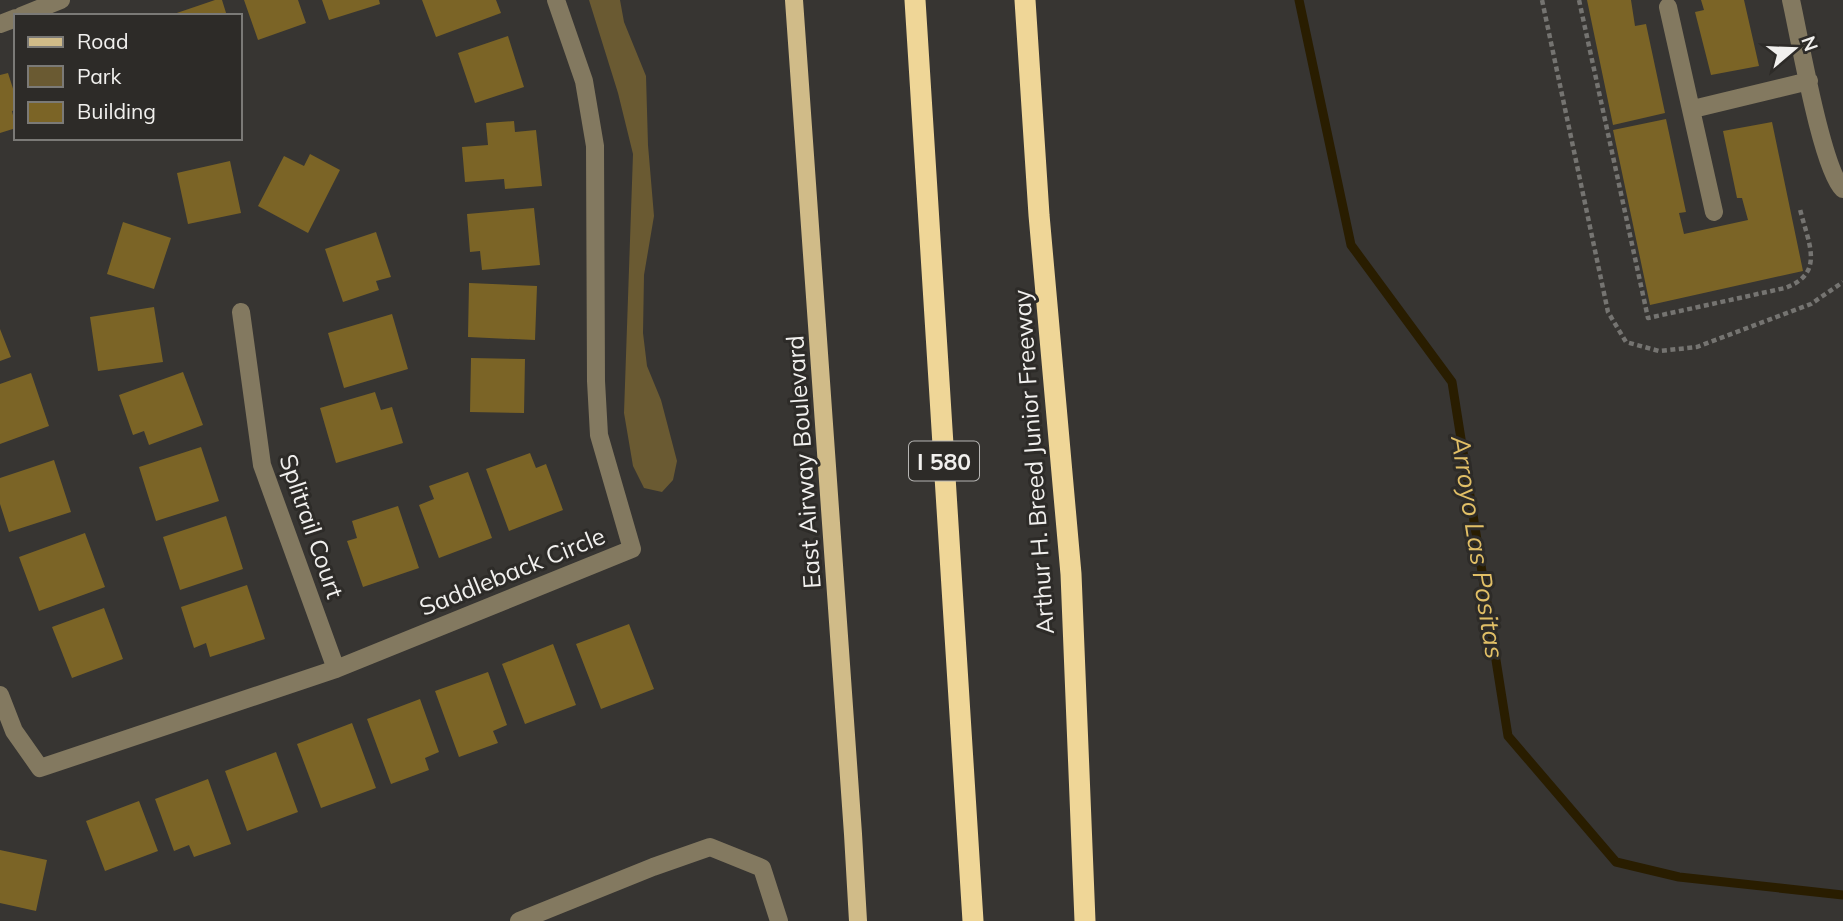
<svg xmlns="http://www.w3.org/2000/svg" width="1843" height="921" font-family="Mulish,sans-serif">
	<rect width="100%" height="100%" fill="#373532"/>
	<path fill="#6a5a32" d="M 589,0 L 620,0 L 624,22 L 646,76 L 648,145 L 654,216 L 644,275 L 643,333 L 647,366 L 661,400 L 677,461 L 673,480 L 662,492 L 644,488 L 633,466 L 624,413 L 633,154 L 618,93 Z"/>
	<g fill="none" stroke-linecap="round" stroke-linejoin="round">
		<path stroke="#291d00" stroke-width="9" d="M 1299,0 L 1351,245 L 1452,382 L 1508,736 L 1616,862 L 1679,877 L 1843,895"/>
	</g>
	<path fill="#7b6426" d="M 215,0 L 222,0 L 227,16 L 168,16 Z
		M 244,0 L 298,0 L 306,23 L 258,40 Z
		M 322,0 L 379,0 L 380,4 L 329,20 Z
		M 422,0 L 496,0 L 501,13 L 436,37 Z
		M 1587,0 L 1631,0 L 1635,26 L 1646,24 L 1665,113 L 1613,125 Z
		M 1701,0 L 1744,0 L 1759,66 L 1711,75 L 1695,12 L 1704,10 Z
		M 508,36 L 524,87 L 475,103 L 458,53 Z
		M 8,73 L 16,98 L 16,110 L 12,111 L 16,128 L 0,133 L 0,75 Z
		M 1666,119 L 1686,212 L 1679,213 L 1684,234 L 1748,220 L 1742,198 L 1737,198 L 1723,131 L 1772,122 L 1803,271 L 1650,305 L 1613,130 Z
		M 514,121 L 515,132 L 536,130 L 542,186 L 505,189 L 504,179 L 465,182 L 462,147 L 488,145 L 486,123 Z
		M 310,154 L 340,170 L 308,233 L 258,206 L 284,156 L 304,166 Z
		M 230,161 L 241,213 L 188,224 L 177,173 Z
		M 534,208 L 540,265 L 482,270 L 480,251 L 470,252 L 467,214 Z
		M 123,222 L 171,238 L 154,289 L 107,274 Z
		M 376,232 L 391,277 L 376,281 L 379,290 L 343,302 L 325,249 Z
		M 469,283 L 537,286 L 535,340 L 468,337 Z
		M 154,307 L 163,362 L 98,371 L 90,317 Z
		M 392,314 L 408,369 L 344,388 L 328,333 Z
		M 0,329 L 11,357 L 0,361 Z
		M 471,358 L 525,359 L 524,413 L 470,412 Z
		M 183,372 L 203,425 L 149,445 L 144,431 L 133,435 L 119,395 Z
		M 31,373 L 49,426 L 0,444 L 0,384 Z
		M 375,392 L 381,410 L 392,407 L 403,443 L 336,463 L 320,408 Z
		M 201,447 L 219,501 L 156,521 L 139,467 Z
		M 530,453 L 536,468 L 546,464 L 563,510 L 509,531 L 486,469 Z
		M 54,460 L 71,512 L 9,532 L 0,504 L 0,478 Z
		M 468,472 L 492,538 L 439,558 L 419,505 L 434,499 L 429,486 Z
		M 398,506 L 419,568 L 363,587 L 347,541 L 357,538 L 352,521 Z
		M 226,516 L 243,569 L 180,590 L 163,537 Z
		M 85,533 L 105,587 L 39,611 L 19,557 Z
		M 247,585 L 265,639 L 210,657 L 206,643 L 194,648 L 181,607 Z
		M 104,608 L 123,659 L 72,678 L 52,627 Z
		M 629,624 L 654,689 L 601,709 L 576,644 Z
		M 553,644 L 576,705 L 525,724 L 502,664 Z
		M 488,672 L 507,725 L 493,731 L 498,743 L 459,757 L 435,691 Z
		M 420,699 L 439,752 L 425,758 L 429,770 L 391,784 L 367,719 Z
		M 352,723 L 376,788 L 321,808 L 297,744 Z
		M 276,752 L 298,812 L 247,831 L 225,771 Z
		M 208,779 L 231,844 L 194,857 L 189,845 L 174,851 L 155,799 Z
		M 139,801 L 158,851 L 105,871 L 86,821 Z
		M 0,850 L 47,860 L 36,911 L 0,903 Z"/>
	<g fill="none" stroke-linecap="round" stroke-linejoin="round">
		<path stroke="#757471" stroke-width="4.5" stroke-dasharray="5 3.5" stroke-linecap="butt" d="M 1542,0 L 1608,312 L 1626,342 L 1659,351 L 1697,347 L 1811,304 L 1843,282
			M 1579,0 L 1648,318 L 1785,288 C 1826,273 1808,243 1800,209"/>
		<path stroke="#837960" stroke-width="18" d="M 1791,0 C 1799,35 1822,170 1843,189
			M 1668,7 L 1714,212
			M 21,16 L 61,0
			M 0,24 L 16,18
			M 1693,109 L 1809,81
			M 241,312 L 262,465 L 336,669
			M 0,695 L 14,731 L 40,768 L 336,669 L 632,549 L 599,435 L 596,381 L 595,146 L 584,81 L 556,0
			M 519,921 L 653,867 L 710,847 L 762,868 L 779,921"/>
		<path stroke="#d0bb88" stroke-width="18" d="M 794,0 L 853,834 L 858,921"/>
		<path stroke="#efd697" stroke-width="21" d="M 915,0 L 973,921
			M 1025,0 L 1039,215 L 1071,574 L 1085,921"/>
	</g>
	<g text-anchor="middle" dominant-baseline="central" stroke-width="6" stroke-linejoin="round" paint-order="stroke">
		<rect fill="#2d2b28" stroke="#b6b5b3" stroke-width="2" x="909" y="441.5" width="70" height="39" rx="5"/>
		<g font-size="23" font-weight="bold" fill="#f1f0ee">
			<text x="944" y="461">I 580</text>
		</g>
		<g font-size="24" fill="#f1f0ee" stroke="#2d2b28">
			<text transform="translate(803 462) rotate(-94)">East Airway Boulevard</text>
			<text transform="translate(1033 462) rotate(-94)">Arthur H. Breed Junior Freeway</text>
			<text transform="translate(312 526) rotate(71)">Splitrail Court</text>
			<text transform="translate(512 571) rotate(-22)">Saddleback Circle</text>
		</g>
		<g font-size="26" font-style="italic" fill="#e1bf66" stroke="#2d2b28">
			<text transform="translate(1478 547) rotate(81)">Arroyo Las Positas</text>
		</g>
	</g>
	<rect x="14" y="14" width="228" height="126" fill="#2d2b28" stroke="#7b7a77" stroke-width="2"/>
	<rect x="28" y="37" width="35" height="10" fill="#d0bb88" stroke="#7b7a77" stroke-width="2"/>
	<text x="77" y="49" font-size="21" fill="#f1f0ee">Road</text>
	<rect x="28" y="66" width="35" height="21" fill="#6a5a32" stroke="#7b7a77" stroke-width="2"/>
	<text x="77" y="84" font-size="21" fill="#f1f0ee">Park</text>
	<rect x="28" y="102" width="35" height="21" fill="#7b6426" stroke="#7b7a77" stroke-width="2"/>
	<text x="77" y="119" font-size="21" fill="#f1f0ee">Building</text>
	<g transform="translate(1794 49) rotate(71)" stroke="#2d2b28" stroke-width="5" paint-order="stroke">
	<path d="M0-5L12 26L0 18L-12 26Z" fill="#f1f0ee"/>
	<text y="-10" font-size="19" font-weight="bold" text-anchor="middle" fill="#f1f0ee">N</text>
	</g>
</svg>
